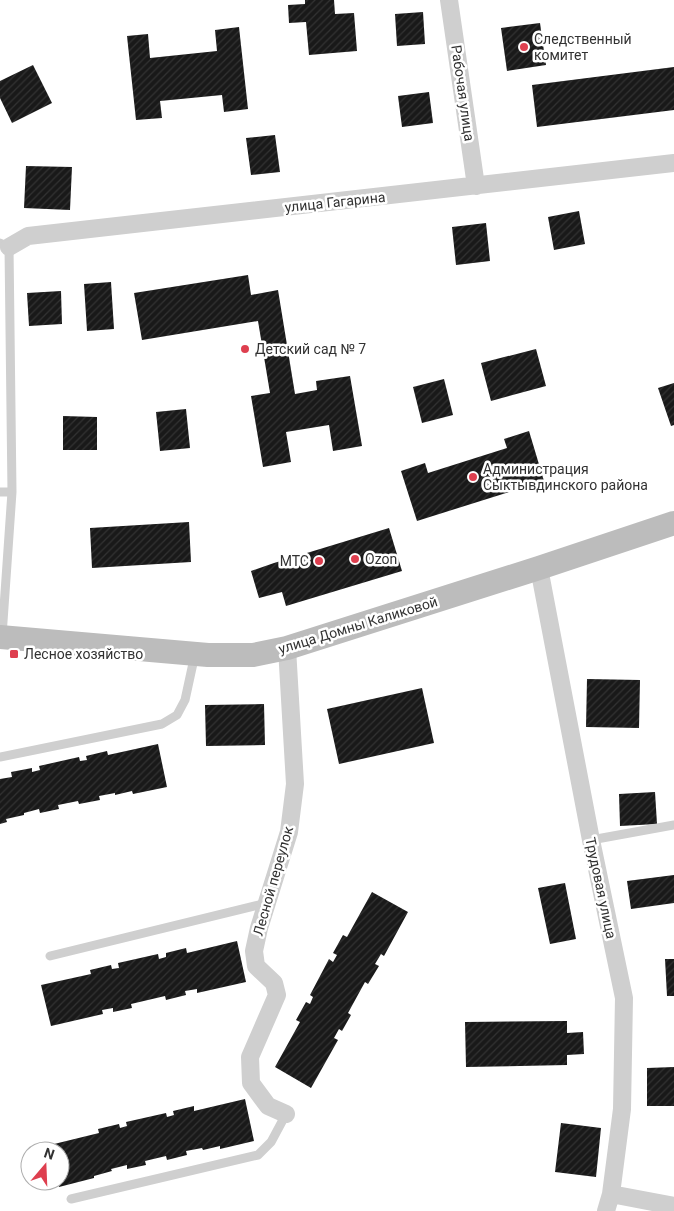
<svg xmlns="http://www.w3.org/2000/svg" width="674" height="1211" font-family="Roboto,sans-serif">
	<defs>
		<pattern id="building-hatch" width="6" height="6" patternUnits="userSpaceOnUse" patternTransform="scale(1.25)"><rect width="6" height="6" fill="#191919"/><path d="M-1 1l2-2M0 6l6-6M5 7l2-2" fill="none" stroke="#323232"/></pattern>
	</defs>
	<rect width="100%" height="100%" fill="#fff"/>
	<path fill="url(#building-hatch)" d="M 305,0 L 334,0 L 335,14 L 354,13 L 357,51 L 309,55 L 306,22 L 289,23 L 288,5 L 305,4 Z
		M 423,12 L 425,44 L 397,46 L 395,14 Z
		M 540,23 L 546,65 L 507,71 L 501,28 Z
		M 239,27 L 248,109 L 224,112 L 222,95 L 160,101 L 162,118 L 136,120 L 127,36 L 148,34 L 150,58 L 217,51 L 215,30 Z
		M 33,65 L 52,103 L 12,123 L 0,98 L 0,81 Z
		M 674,67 L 674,110 L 537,127 L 532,85 Z
		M 429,92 L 433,123 L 402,127 L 398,96 Z
		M 275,135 L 280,172 L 251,175 L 246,138 Z
		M 26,166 L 72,167 L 70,210 L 24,208 Z
		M 579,211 L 585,244 L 554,250 L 548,217 Z
		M 486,223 L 490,261 L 456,265 L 452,227 Z
		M 248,275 L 251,295 L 278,290 L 295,394 L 317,390 L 316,381 L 350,376 L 362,446 L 333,451 L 329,425 L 286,432 L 291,462 L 263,467 L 251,396 L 270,393 L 258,321 L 142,340 L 134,293 Z
		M 111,282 L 114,329 L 87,331 L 84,284 Z
		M 61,291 L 62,324 L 29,326 L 27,293 Z
		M 536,349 L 546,386 L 491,401 L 481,363 Z
		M 444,379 L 453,415 L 422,423 L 413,387 Z
		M 674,383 L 674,425 L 671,426 L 658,388 Z
		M 186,409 L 190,448 L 160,451 L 156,412 Z
		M 63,416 L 97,417 L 97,450 L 63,450 Z
		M 529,431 L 544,481 L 417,521 L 401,471 L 425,463 L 428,473 L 507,448 L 504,439 Z
		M 189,522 L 191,562 L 92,568 L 90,528 Z
		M 389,528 L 402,571 L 286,606 L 282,592 L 259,598 L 251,571 L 274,563 Z
		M 587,679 L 640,680 L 639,728 L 586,727 Z
		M 422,688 L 434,743 L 339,764 L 327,709 Z
		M 264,704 L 265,745 L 206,746 L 205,705 Z
		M 158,744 L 167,787 L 133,794 L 132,791 L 115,795 L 115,793 L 99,796 L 100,800 L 79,804 L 78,801 L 58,805 L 59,809 L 40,813 L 39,809 L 24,813 L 24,815 L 6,819 L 7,822 L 0,824 L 0,779 L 12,777 L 11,772 L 32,768 L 32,772 L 40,770 L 39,766 L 79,757 L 80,761 L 87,760 L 86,756 L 107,751 L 108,755 Z
		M 655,792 L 657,824 L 620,826 L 619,794 Z
		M 674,875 L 674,903 L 631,909 L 627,881 Z
		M 565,883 L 576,939 L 550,944 L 538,888 Z
		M 372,892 L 408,912 L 384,956 L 381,954 L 375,964 L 379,966 L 368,984 L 365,982 L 348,1013 L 351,1015 L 342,1031 L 339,1029 L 334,1038 L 338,1040 L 311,1088 L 275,1067 L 300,1022 L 296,1020 L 306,1002 L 310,1004 L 313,997 L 310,995 L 329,959 L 333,962 L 337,955 L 333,953 L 343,935 L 347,937 Z
		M 237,941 L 246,982 L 197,993 L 197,989 L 185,991 L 186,995 L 166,1000 L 165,996 L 131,1004 L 132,1008 L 113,1012 L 113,1008 L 102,1010 L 103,1014 L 51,1026 L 41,985 L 91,974 L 90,970 L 111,965 L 112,969 L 119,968 L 118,963 L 158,954 L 159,959 L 166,957 L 166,953 L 186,948 L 187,953 Z
		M 665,959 L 674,959 L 674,996 L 667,996 Z
		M 567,1021 L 567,1033 L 583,1032 L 584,1054 L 567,1055 L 567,1065 L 466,1067 L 465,1022 Z
		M 674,1067 L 674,1106 L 647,1106 L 647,1068 Z
		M 245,1099 L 254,1141 L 220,1149 L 220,1146 L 203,1150 L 202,1148 L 186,1151 L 187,1155 L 167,1160 L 166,1156 L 145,1161 L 146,1165 L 127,1169 L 127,1165 L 111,1169 L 112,1171 L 94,1176 L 94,1178 L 59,1187 L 58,1181 L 60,1181 L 60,1151 L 51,1151 L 50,1145 L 99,1133 L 98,1129 L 119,1124 L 120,1128 L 127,1126 L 126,1122 L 166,1113 L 167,1117 L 174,1115 L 173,1111 L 194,1106 L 194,1111 Z
		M 561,1123 L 601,1128 L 596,1177 L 555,1172 Z"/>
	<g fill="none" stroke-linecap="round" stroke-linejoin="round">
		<path stroke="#cfcfcf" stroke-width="9" d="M 0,243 L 9,247 L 12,492 L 2,636
			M 0,492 L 12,492
			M 0,757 L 162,724 L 177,715 L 185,700 L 195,654
			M 591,840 L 674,825
			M 50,956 L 267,903
			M 71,1199 L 258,1155 L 271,1142 L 286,1114"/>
		<path stroke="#cfcfcf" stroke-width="18" d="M 449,0 L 476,186
			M 9,247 L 28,236 L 674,163
			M 539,568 L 591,840 L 624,998 L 622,1109 L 611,1194 L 606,1211
			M 286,1114 L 268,1106 L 251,1083 L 250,1057 L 277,995 L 274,983 L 256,966 L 254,951 L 259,928 L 289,832 L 295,784 L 287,648
			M 611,1194 L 674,1206"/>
		<path stroke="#bcbcbc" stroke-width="24" d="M 0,637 L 208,655 L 253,655 L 287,648 L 539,568 L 674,523"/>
	</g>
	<g fill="#de3f4f" stroke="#fff" stroke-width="2">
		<circle cx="524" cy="47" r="5"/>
		<circle cx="245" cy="349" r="5"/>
		<circle cx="473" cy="477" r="5"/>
		<circle cx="355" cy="559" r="5"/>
		<circle cx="319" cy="561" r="5"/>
		<rect x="9" y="649" width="10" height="10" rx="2.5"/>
	</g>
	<g text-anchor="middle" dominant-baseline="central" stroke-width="5" stroke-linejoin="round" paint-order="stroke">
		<g font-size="14" fill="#323232" stroke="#fff" text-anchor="start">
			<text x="534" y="39">Следственный<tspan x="534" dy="16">комитет</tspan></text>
			<text x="255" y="349">Детский сад № 7</text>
			<text x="483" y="469">Администрация<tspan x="483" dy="16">Сыктывдинского района</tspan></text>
			<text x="365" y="559">Ozon</text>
			<text x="309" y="561" text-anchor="end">МТС</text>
			<text x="24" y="654">Лесное хозяйство</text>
		</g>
		<g font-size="14" fill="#323232" stroke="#fff">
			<text transform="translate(463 93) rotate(82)">Рабочая улица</text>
			<text transform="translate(335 202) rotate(-6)">улица Гагарина</text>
			<text transform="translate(358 625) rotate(-17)">улица Домны Каликовой</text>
			<text transform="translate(273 881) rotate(-74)">Лесной переулок</text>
			<text transform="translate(601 888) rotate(78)">Трудовая улица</text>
		</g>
	</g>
	<g transform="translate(45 1166) rotate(19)"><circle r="24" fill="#ffffff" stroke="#adadad"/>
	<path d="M0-4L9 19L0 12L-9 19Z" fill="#de3f4f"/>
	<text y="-8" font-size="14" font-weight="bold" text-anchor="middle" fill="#323232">N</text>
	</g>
</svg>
